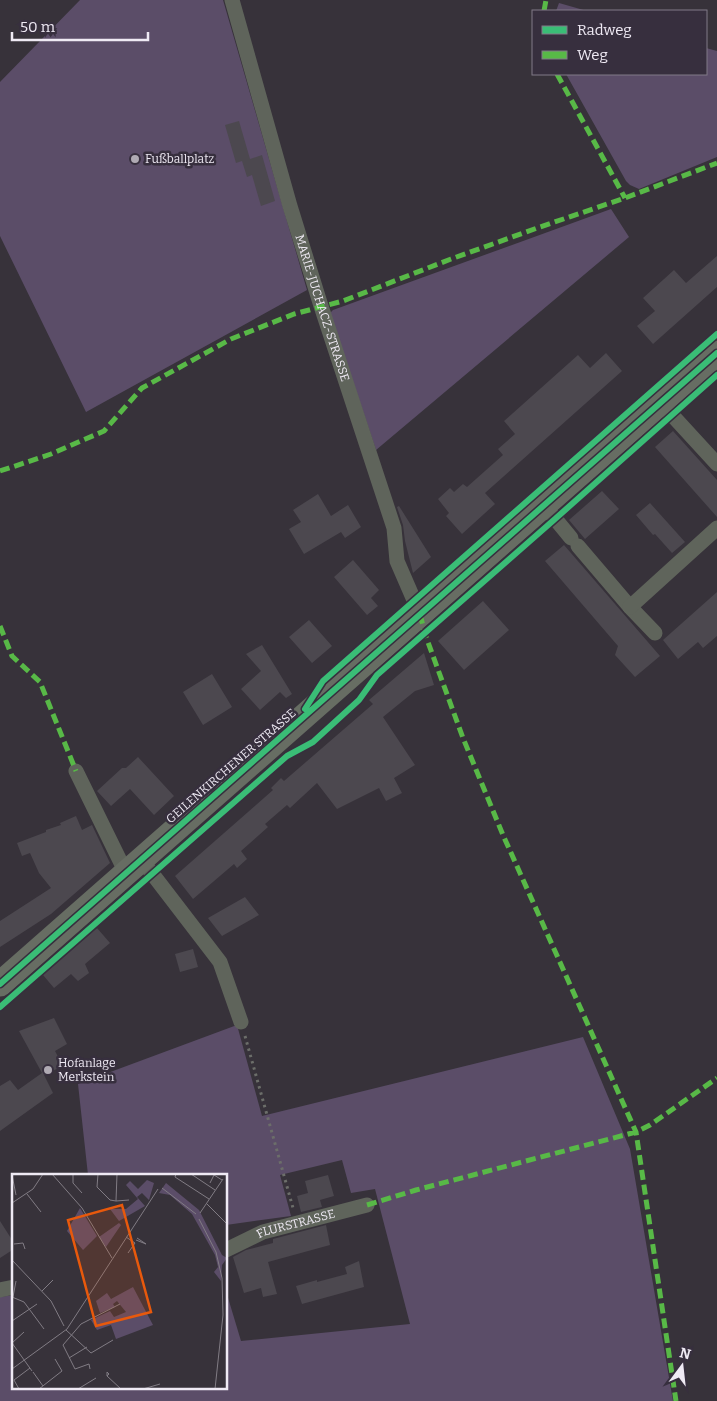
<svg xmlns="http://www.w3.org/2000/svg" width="717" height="1401" font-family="Bitter,serif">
	<rect width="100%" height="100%" fill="#37323a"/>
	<path fill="#5b4d68" d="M 80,0 L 223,0 L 307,290 L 86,412 L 0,236 L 0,82 Z
		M 559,3 L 587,11 L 556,11 Z
		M 706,48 L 717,51 L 717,157 L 639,189 L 630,185 L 626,181 L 566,74 L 706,74 Z
		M 611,209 L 629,237 L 376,450 L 330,313 L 333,310 Z
		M 237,1025 L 262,1116 L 583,1037 L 630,1149 L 673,1401 L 0,1401 L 0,1297 L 14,1295 L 14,1387 L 226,1387 L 226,1291 L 241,1341 L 410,1324 L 375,1189 L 351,1193 L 342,1160 L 280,1175 L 291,1216 L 226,1225 L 226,1175 L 88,1175 L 78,1084 Z"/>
	<path fill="#4c484f" d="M 239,121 L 250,159 L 262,155 L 275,201 L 261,206 L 252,175 L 247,177 L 242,161 L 236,163 L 225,125 Z
		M 717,256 L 717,287 L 653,344 L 637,326 L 655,311 L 643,298 L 674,270 L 686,283 Z
		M 606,353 L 622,371 L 485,493 L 495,504 L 462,534 L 446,516 L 449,513 L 438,499 L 450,488 L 454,492 L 463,484 L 467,487 L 503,455 L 498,449 L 515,434 L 504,421 L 578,355 L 590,368 Z
		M 673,431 L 717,480 L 717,517 L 655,447 Z
		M 602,491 L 619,509 L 585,539 L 569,520 Z
		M 318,494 L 331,516 L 348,505 L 361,527 L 345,538 L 341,532 L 304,554 L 289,529 L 301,522 L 293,510 Z
		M 650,503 L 685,542 L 672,553 L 655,534 L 653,535 L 636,515 Z
		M 399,506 L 431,557 L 413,573 L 405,541 L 403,525 L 397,507 Z
		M 564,545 L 660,656 L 635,677 L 615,655 L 618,646 L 545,561 Z
		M 353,560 L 379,590 L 371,598 L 378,606 L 367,615 L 334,577 Z
		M 717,592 L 717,636 L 703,648 L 698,642 L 678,659 L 663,640 Z
		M 483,601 L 509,630 L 464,670 L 438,641 Z
		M 309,620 L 332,646 L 312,663 L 289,637 Z
		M 262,645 L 292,694 L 286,698 L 280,692 L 260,710 L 241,689 L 261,671 L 246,654 Z
		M 424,653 L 434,685 L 415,691 L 383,717 L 415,765 L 394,778 L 402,793 L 386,801 L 379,788 L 337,809 L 317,783 L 290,808 L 287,805 L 265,824 L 268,827 L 241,851 L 247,859 L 237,868 L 234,864 L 193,899 L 175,876 L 273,790 L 271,788 L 281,778 L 284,781 L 373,704 L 369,700 Z
		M 212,674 L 232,707 L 203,725 L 183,692 Z
		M 138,757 L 174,796 L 154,815 L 130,789 L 111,806 L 97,791 L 122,768 L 126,768 Z
		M 76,816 L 82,830 L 92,825 L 110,863 L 51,914 L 0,947 L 0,921 L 51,888 L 39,873 L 30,853 L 22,856 L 17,843 L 46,832 L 46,830 L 61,825 L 60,823 Z
		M 245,897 L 259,915 L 222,936 L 208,918 Z
		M 97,928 L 110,943 L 85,964 L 89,973 L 78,981 L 71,974 L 54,988 L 43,975 Z
		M 193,949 L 198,967 L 180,972 L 175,954 Z
		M 54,1018 L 67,1044 L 55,1051 L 63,1066 L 44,1075 L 53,1093 L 0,1131 L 0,1086 L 10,1080 L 18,1090 L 42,1073 L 19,1031 Z
		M 328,1175 L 334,1196 L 320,1200 L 322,1207 L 301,1212 L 297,1196 L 308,1193 L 305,1181 Z
		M 0,1221 L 14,1243 L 14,1249 L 0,1258 Z
		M 326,1225 L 330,1245 L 268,1262 L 277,1294 L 263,1297 L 261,1288 L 244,1293 L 233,1257 L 246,1250 L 273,1243 L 273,1239 Z
		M 359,1261 L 364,1287 L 302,1304 L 296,1286 L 317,1280 L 317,1282 L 347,1274 L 345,1267 Z"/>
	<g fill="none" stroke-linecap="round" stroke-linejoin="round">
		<path stroke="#6c6e6a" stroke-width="3" stroke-dasharray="2.5 4" stroke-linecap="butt" d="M 245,1036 L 293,1208"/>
		<g stroke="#5f645b" stroke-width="15">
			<path id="s1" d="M 232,0 L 290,206 L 321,306 L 394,528 L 397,561 L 420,614"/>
			<path d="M 661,403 L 717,464"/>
			<path d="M 543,504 L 571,538"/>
			<path d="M 578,546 L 630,607 L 655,633"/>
			<path d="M 630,607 L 717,528"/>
			<path d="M 76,771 L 126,873"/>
			<path d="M 141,859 L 220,962 L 241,1022"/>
			<path id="s2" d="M 226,1250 L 263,1232 L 367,1205"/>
			<path d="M 0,1290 L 14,1287"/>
		</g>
		<path stroke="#676d63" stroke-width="25" d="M 0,984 L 717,353"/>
		<path stroke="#58b947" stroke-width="5" stroke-dasharray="10 5" stroke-linecap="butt" d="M 544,11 L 546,0
			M 557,74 L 625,198
			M 0,471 L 51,454 L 104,431 L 142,388 L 231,339 L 294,314 L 343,301 L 451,259 L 540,227 L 625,198 L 717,163
			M 420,614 L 425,634 L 463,738 L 503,835 L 636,1132 L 676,1401
			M 0,626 L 12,656 L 40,682 L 76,771
			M 367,1205 L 416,1190 L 636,1132 L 650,1125 L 717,1078"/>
		<defs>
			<path id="cycleway" d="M 305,709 L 323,681 L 717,334
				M 0,984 L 717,353
				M 0,1007 L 287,756 L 313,742 L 359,700 L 377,675 L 555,519 L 717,375"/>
		</defs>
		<use href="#cycleway" stroke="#372f3e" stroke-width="9"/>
		<use href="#cycleway" stroke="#3abd76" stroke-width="6"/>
	</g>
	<g fill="#afaab3" stroke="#372f3e" stroke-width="2">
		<circle cx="135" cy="159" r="5"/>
		<circle cx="48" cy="1070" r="5"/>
	</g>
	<g text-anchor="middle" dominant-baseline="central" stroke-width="5" stroke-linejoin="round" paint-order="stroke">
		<g font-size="12" fill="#efeaf4" stroke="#372f3e" text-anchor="start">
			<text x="145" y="159">Fußballplatz</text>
			<text x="58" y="1063">Hofanlage<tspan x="58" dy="14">Merkstein</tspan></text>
		</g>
		<g font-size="12" fill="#efeaf4" stroke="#372f3e">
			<text stroke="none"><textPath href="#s1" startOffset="321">MARIE-JUCHACZ-STRASSE</textPath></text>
			<text transform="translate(231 766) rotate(-41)">GEILENKIRCHENER STRASSE</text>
			<text stroke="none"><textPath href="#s2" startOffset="75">FLURSTRASSE</textPath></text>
		</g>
	</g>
	<g transform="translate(12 1174)">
		<rect width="215" height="215" fill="#37323a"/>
		<path d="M 135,6 L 142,9 L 137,26 L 130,19 L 125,23 L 133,32 L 107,47 L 98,35 L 114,35 L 126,25 L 114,11 L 118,7 L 126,15 ZM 154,9 L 187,36 L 210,81 L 215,84 L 210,91 L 209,107 L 202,98 L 206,93 L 203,81 L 180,40 L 158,21 L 147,19 ZM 68,34 L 85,62 L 71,76 L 55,57 ZM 107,49 L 109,51 L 94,73 L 87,63 ZM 121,113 L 141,151 L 104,165 L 99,151 L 85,156 L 79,146 L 98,137 L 102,143 L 114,138 L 105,127 L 101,130 L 103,133 L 88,139 L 84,127 L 95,119 L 99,125 Z" fill="#5b4d68"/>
		<path fill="none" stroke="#817c84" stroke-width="1" d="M 40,0 L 70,34 L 100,84M 61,0 L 61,9 L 70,19M 86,0 L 85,13 L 98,26 L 104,27M 105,0 L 104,27 L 117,26M 164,0 L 163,3 L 197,25M 179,0 L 203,16M 0,1 L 4,21M 198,9 L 202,1 L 210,6M 150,14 L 184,40M 15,20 L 29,38M 0,29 L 21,15 L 31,0M 195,30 L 215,50M 188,39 L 211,5M 187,45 L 204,78 L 210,104 L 211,141 L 203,215M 0,52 L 0,78M 114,63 L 123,69 L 116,79M 124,66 L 134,70 L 125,64M 2,70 L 11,69 L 13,75M 0,86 L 39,127 L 52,152M 30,117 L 41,106M 0,123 L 12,128 L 32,155M 1,123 L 4,107M 0,147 L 25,130M 54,156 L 79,179 L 101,166M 0,169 L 20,197M 0,169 L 12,158M 57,184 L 75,173M 0,195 L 55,155 L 146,15M 78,195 L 77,190 L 63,195 L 51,171 L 69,150 L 108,130M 21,198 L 31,212M 95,202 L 95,198 L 97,200 L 95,202 L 109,215M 7,215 L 2,206 L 18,194M 27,215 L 50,197 L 43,185M 66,215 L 84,204M 131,215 L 148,210"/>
		<path fill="#e8590c" fill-opacity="0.15" stroke="#e8590c" stroke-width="2.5" d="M 110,31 L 139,138 L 84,152 L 56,46 Z"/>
		<rect width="215" height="215" fill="none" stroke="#efeaf4" stroke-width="2.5"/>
	</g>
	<rect x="532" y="10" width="175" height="65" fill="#372f3e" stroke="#817a87"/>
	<rect x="542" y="26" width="25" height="8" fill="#3abd76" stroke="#817a87"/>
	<text x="577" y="35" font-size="15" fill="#efeaf4">Radweg</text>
	<rect x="542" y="51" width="25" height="8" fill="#58b947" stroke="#817a87"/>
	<text x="577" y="60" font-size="15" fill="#efeaf4">Weg</text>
	<g transform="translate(682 1366) rotate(15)" stroke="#372f3e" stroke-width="4" paint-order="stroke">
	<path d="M0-4L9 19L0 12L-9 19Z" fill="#efeaf4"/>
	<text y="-8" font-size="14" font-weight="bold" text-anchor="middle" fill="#efeaf4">N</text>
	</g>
	<path d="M12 32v8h136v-8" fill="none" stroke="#efeaf4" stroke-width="2.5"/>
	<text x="20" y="32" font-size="15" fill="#efeaf4" stroke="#372f3e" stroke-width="4" paint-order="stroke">50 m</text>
</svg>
